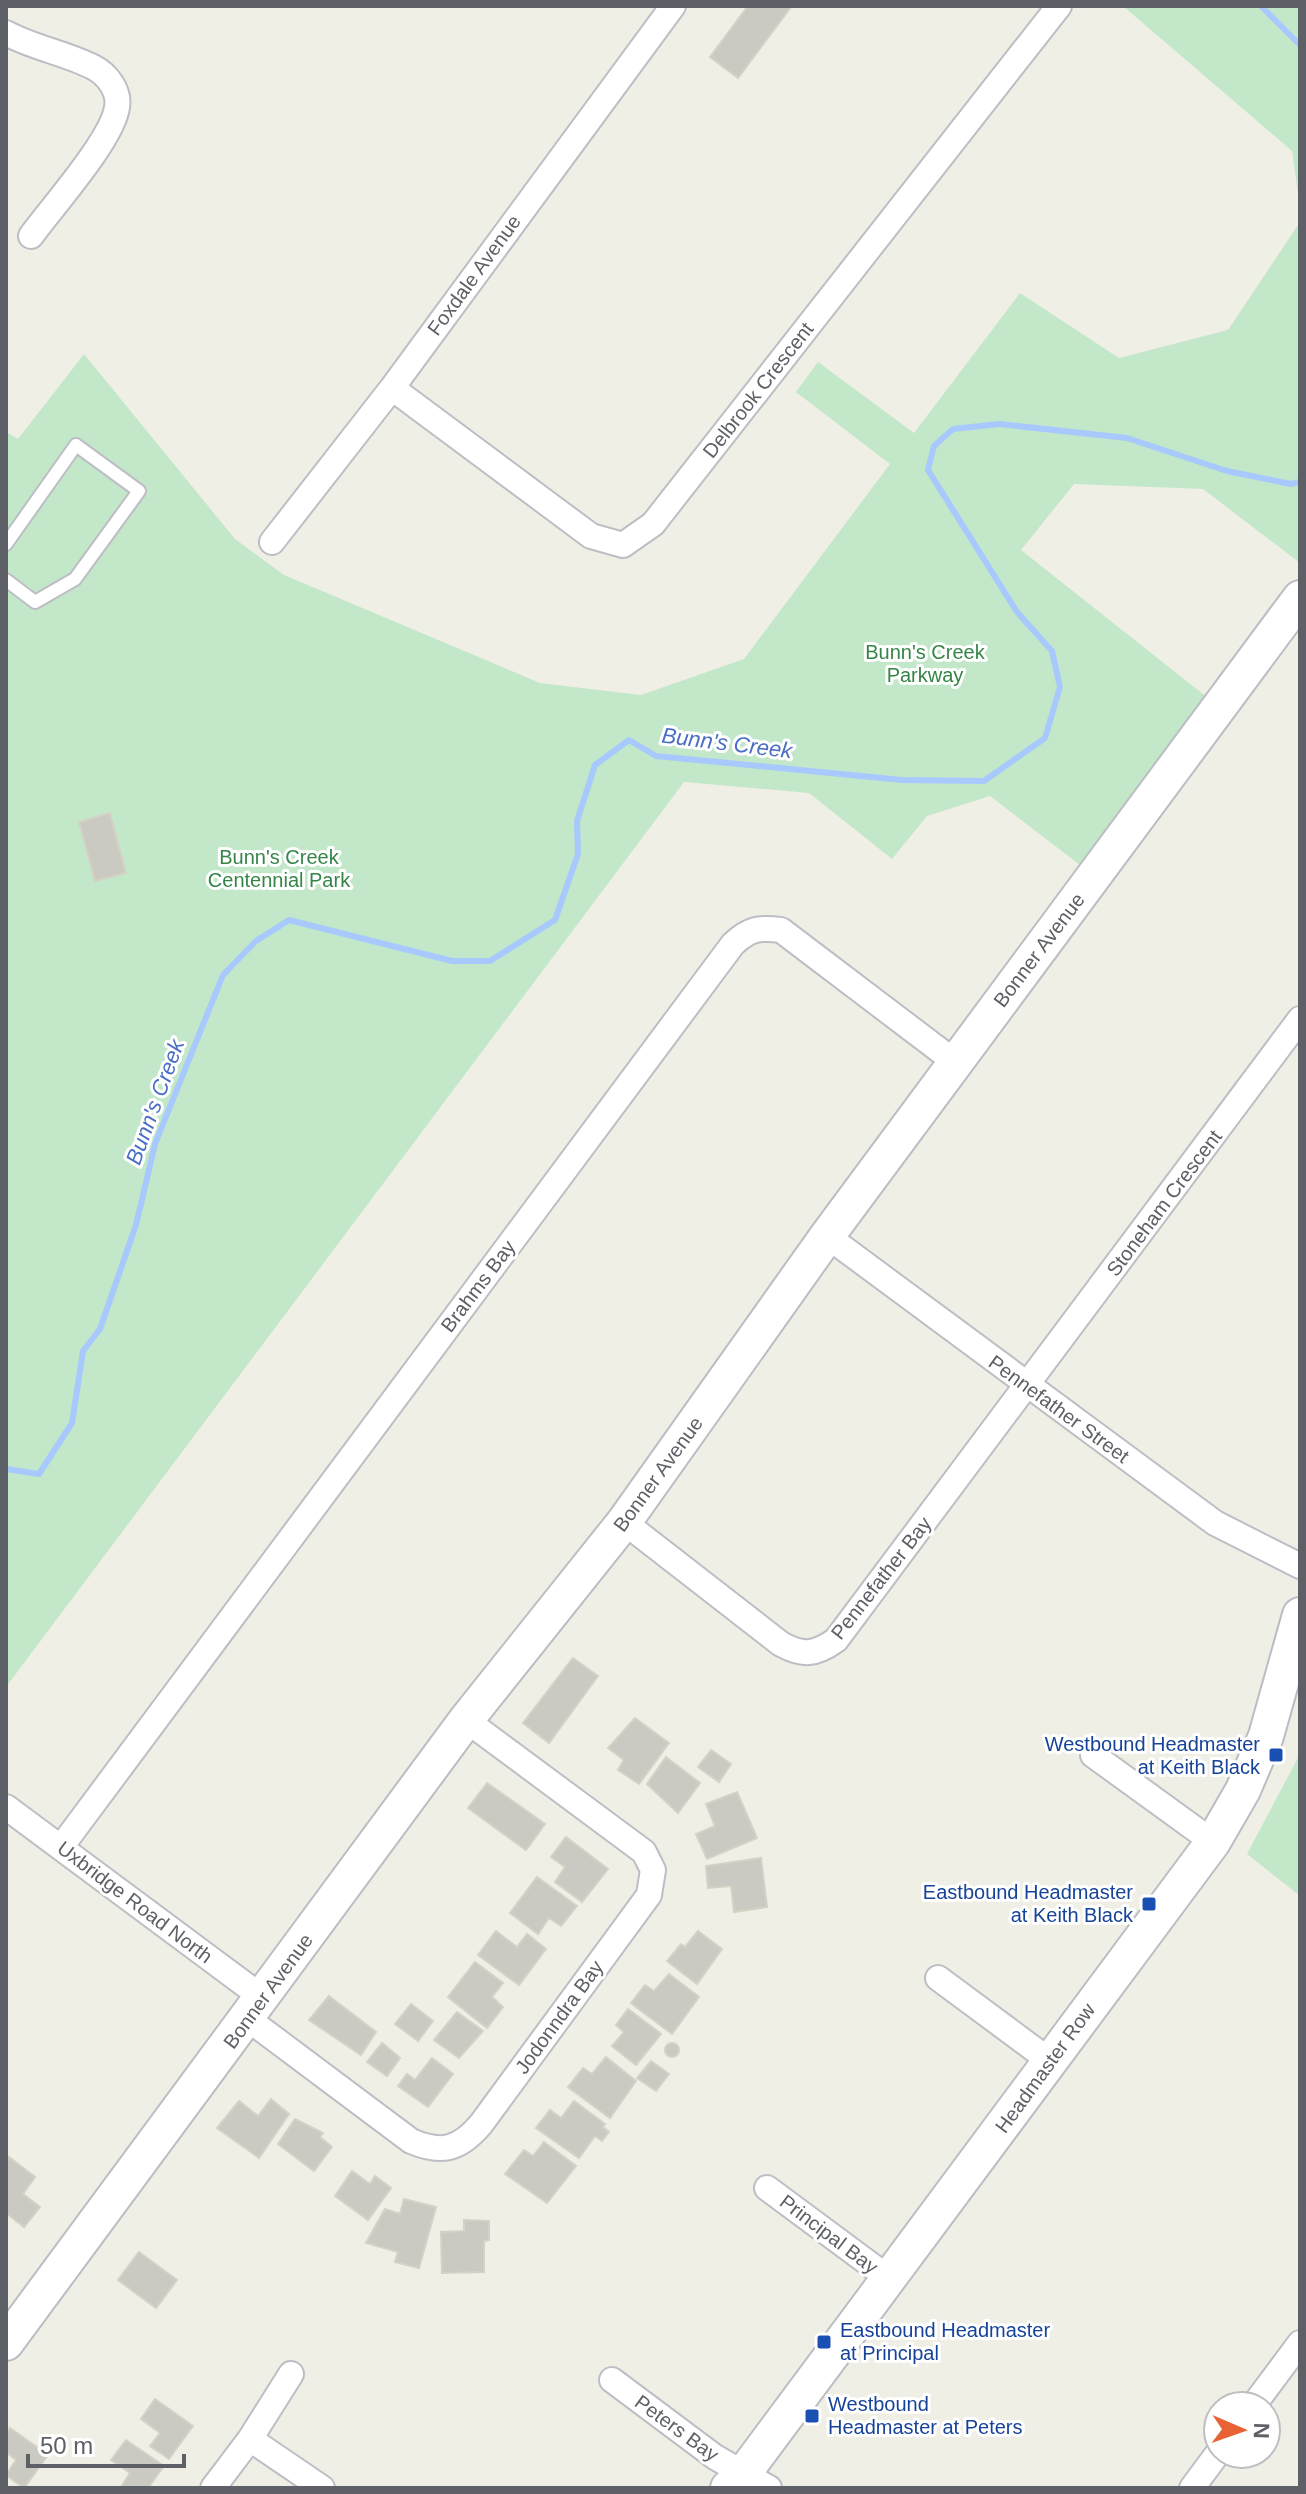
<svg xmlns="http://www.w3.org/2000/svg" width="1306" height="2494" font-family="Helvetica,sans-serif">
	<rect width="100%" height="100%" fill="#f0efe6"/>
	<path fill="#c3e7c9" d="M 1123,6 L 1300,6 L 1300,208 L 1292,151 Z
		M 1300,222 L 1300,563 L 1203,489 L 1074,484 L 1021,550 L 1208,698 L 1080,865 L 990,796 L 927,816 L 892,859 L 809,793 L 684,782 L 6,1687 L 6,432 L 18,439 L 84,354 L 235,539 L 284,575 L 540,683 L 641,695 L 744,659 L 890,464 L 796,392 L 818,362 L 914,433 L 1020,293 L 1119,358 L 1228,330 Z
		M 1300,1754 L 1300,1896 L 1247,1854 Z"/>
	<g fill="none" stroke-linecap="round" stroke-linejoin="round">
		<path stroke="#a7c9fe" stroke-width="6" d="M 1261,6 L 1300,45
			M 6,1469 L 39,1474 L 72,1423 L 83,1351 L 100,1329 L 136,1225 L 155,1144 L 223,975 L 256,941 L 289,920 L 452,961 L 490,961 L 555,920 L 578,854 L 577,821 L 595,765 L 629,740 L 656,756 L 902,780 L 984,781 L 1045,738 L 1060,687 L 1052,651 L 1017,612 L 928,470 L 934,446 L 953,429 L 999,424 L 1127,438 L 1227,471 L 1291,484 L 1300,482"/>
	</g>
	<path fill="#cacac2" stroke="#d4d2c4" stroke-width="2" d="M 748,6 L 791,7 L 738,78 L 710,57 Z
		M 110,813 L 126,873 L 95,881 L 79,822 Z
		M 573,1658 L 598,1676 L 549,1743 L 523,1723 Z
		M 635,1718 L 669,1743 L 639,1784 L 618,1770 L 624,1760 L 608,1748 Z
		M 711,1750 L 731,1764 L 719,1782 L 698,1767 Z
		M 666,1757 L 700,1783 L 678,1813 L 647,1784 Z
		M 487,1783 L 545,1824 L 526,1850 L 468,1808 Z
		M 737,1792 L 757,1838 L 707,1859 L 696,1834 L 715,1826 L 706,1804 Z
		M 566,1837 L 608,1869 L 582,1902 L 555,1882 L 565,1867 L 551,1857 Z
		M 761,1858 L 767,1907 L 734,1912 L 731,1886 L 708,1888 L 706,1866 Z
		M 537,1877 L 577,1906 L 561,1926 L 549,1918 L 538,1934 L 510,1913 Z
		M 496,1931 L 517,1947 L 527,1934 L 546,1949 L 519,1985 L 478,1955 Z
		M 698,1931 L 722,1949 L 697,1984 L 667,1961 L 681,1944 L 685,1947 Z
		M 475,1962 L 503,1983 L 492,1997 L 503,2007 L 487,2028 L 448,1997 Z
		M 669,1974 L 699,1997 L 672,2034 L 631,2003 L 645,1985 L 654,1991 Z
		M 329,1996 L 376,2032 L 361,2055 L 309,2020 Z
		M 411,2004 L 433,2021 L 418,2041 L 395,2024 Z
		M 628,2009 L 661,2034 L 636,2065 L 612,2046 L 624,2032 L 616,2025 Z
		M 457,2012 L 483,2031 L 459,2058 L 434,2040 Z
		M 382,2043 L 400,2058 L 387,2076 L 367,2062 Z
		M665 2050a7 7 0 1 1 14 0a7 7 0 1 1-14 0Z
		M 606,2057 L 636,2081 L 610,2118 L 568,2087 L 583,2068 L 592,2074 Z
		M 432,2058 L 453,2074 L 428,2107 L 398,2086 L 407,2074 L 415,2080 Z
		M 651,2061 L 669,2074 L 656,2091 L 637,2078 Z
		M 271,2099 L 289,2114 L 259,2158 L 217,2128 L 239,2101 L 258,2116 Z
		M 574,2101 L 605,2124 L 603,2127 L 609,2132 L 602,2141 L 595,2136 L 579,2158 L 536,2128 L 550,2110 L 561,2118 Z
		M 295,2119 L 323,2133 L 320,2137 L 332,2147 L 314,2171 L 278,2144 Z
		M 544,2142 L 576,2166 L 547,2203 L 505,2174 L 524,2150 L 533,2156 Z
		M 9,2157 L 35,2177 L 23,2194 L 40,2207 L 24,2227 L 6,2213 L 6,2161 Z
		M 352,2171 L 370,2184 L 375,2176 L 391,2188 L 368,2220 L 335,2196 Z
		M 404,2199 L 436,2207 L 419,2268 L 395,2262 L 398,2252 L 366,2243 L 385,2209 L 400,2214 Z
		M 464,2220 L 489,2221 L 489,2240 L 484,2241 L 484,2272 L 442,2273 L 441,2232 L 464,2231 Z
		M 139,2252 L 177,2280 L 156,2308 L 118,2280 Z
		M 155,2399 L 193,2426 L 169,2459 L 150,2446 L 160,2433 L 141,2419 Z
		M 10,2428 L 48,2455 L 24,2488 L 6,2475 L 16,2460 L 6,2452 L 6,2434 Z
		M 126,2440 L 164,2466 L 148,2488 L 121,2487 L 130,2473 L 111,2460 Z"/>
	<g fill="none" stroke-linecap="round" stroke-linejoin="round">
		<defs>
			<path id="lane" d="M 6,544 L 76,445 L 139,491 L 75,579 L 35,602 L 6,580"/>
			<path id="street" d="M 6,33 C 34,48 65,53 93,67 C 107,74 120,91 117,107 C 113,139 52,207 31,236
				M 392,388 L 591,536 L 623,545 L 653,524 L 1059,6
				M 272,542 L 392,388 L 673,6
				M 827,1236 L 1215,1523 L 1300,1566
				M 624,1522 L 781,1644 C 803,1656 815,1655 836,1640 L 1300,1019
				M 1093,1755 L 1213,1842
				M 6,1807 L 263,1998
				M 61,1847 L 733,944 C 749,929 759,927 781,930 L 955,1062
				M 938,1978 L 1050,2061
				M 248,2019 L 411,2141 C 441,2154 459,2150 481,2124 L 649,1895 L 653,1870 L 644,1852 L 466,1720
				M 767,2188 L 891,2280
				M 612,2380 L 715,2457 L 769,2488
				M 1253,2406 L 1300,2343
				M 250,2439 L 291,2374
				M 213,2488 L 250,2439 L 322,2488
				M 1192,2488 L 1218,2453"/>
			<path id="secondary" d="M 6,2343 L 466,1720 L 624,1522 L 827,1236 L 1300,598
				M 728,2488 L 744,2473 L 1213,1842 L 1243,1790 L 1266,1736 L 1300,1615"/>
		</defs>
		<use href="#lane" stroke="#bdbec4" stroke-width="16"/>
		<use href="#street" stroke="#bdbec4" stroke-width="28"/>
		<use href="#secondary" stroke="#bbbdc3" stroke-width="38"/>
		<use href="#lane" stroke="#fff" stroke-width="12"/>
		<use href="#street" stroke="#fff" stroke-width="24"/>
		<use href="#secondary" stroke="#fff" stroke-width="34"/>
	</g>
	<g fill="#1a4fb4" stroke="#fff" stroke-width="3">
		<rect x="1268" y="1747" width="16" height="16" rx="4"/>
		<rect x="1141" y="1896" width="16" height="16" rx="4"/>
		<rect x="816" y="2334" width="16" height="16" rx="4"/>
		<rect x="804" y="2408" width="16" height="16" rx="4"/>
	</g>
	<g text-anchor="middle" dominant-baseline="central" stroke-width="6" stroke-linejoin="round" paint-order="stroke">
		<g font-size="20" fill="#5d6066" stroke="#fff">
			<text transform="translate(474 275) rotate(-54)">Foxdale Avenue</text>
			<text transform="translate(758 390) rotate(-52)">Delbrook Crescent</text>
			<text transform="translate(1039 950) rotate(-53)">Bonner Avenue</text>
			<text transform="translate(1164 1203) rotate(-53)">Stoneham Crescent</text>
			<text transform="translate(478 1286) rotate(-53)">Brahms Bay</text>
			<text transform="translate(1059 1409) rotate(36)">Pennefather Street</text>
			<text transform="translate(658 1474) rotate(-54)">Bonner Avenue</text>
			<text transform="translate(881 1578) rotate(-52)">Pennefather Bay</text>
			<text transform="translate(135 1902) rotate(37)">Uxbridge Road North</text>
			<text transform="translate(268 1991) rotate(-54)">Bonner Avenue</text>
			<text transform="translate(559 2017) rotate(-54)">Jodonndra Bay</text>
			<text transform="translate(1045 2068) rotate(-54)">Headmaster Row</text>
			<text transform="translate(829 2234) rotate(37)">Principal Bay</text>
			<text transform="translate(677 2428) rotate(36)">Peters Bay</text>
		</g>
		<g font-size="20" fill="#368548" stroke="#fff">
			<text x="925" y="652">Bunn's Creek<tspan x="925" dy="23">Parkway</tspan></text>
			<text x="279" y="857">Bunn's Creek<tspan x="279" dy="23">Centennial Park</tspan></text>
		</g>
		<g font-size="20" fill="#164399" stroke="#fff" text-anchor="end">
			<text x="1260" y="1744">Westbound Headmaster<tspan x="1260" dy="23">at Keith Black</tspan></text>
			<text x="1133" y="1892">Eastbound Headmaster<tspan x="1133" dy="23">at Keith Black</tspan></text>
			<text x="840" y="2330" text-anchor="start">Eastbound Headmaster<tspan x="840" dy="23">at Principal</tspan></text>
			<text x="828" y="2404" text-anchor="start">Westbound<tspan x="828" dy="23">Headmaster at Peters</tspan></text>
		</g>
		<g font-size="22" font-style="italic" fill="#496ec3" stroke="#fff">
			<text transform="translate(727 743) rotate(7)">Bunn's Creek</text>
			<text transform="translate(155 1102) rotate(-70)">Bunn's Creek</text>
		</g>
	</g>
	<rect width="1306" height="2494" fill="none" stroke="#5d6066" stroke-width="16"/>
	<g transform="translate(1242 2430) rotate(92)"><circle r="38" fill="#ffffff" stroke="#bebfc2" stroke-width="2"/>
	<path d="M0-6L14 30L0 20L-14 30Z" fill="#e86234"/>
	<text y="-12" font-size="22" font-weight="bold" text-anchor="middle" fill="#5d6066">N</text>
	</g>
	<path d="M28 2454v12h156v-12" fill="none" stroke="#5d6066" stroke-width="4"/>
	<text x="40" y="2454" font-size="24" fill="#5d6066" stroke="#ffffff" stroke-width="6" paint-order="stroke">50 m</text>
</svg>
